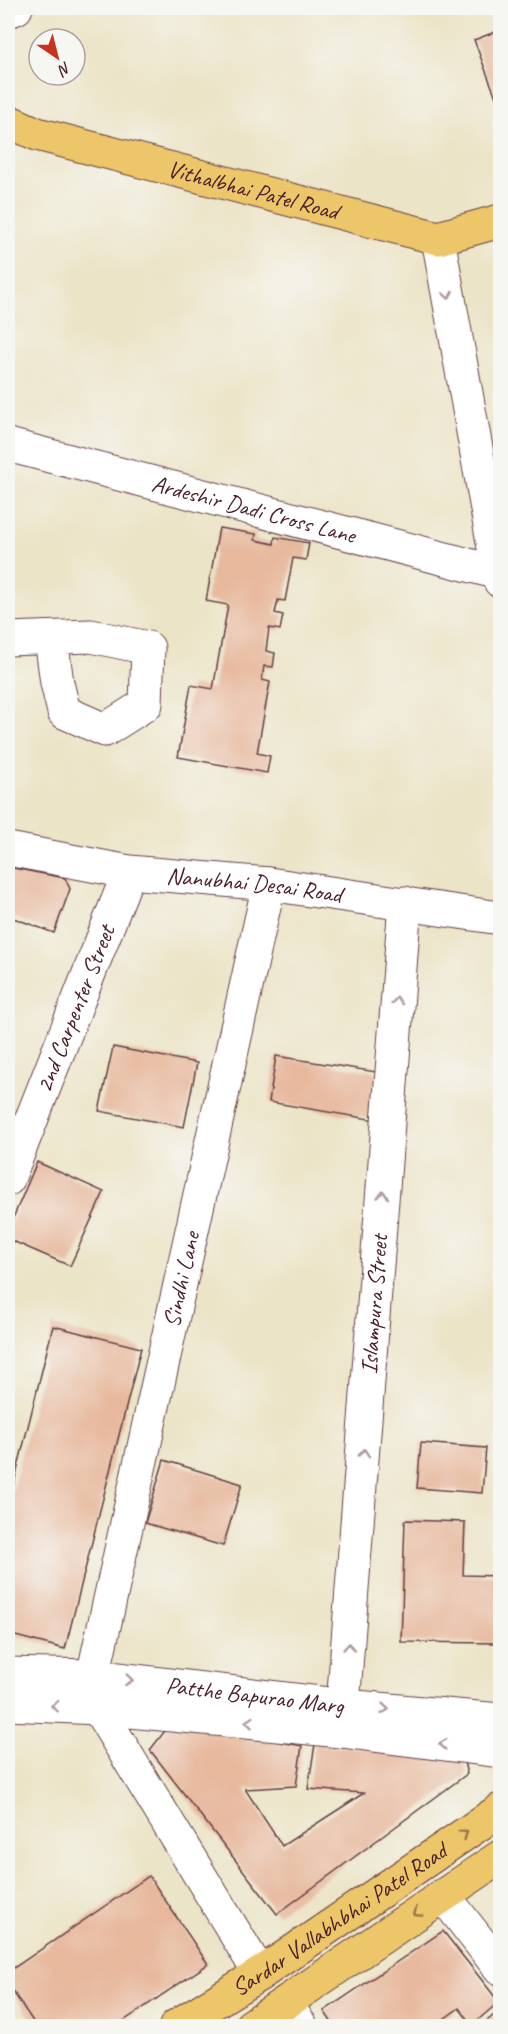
<svg xmlns="http://www.w3.org/2000/svg" width="508" height="2034" font-family="Caveat,sans-serif">
	<rect width="100%" height="100%" fill="#f6f6f2"/>
	<filter id="ink" filterUnits="userSpaceOnUse"><feTurbulence type="fractalNoise" baseFrequency=".0167" numOctaves="2"/><feDisplacementMap in="SourceGraphic" scale="12" xChannelSelector="R" yChannelSelector="G"/><feConvolveMatrix kernelMatrix="1 2 1 2 8 2 1 2 1" color-interpolation-filters="sRGB"/></filter>
	<filter id="wash" filterUnits="userSpaceOnUse"><feTurbulence type="fractalNoise" baseFrequency=".008" numOctaves="4" result="noise"/><feDisplacementMap in="SourceGraphic" scale="24" xChannelSelector="R" yChannelSelector="G"/><feGaussianBlur stdDeviation="1.35" result="paint"/><feColorMatrix in="noise" values="0 0 0 0 0 0 0 0 0 0 0 0 0 0 0 0 0 1.4 0 .05"/><feComposite in="paint" operator="in"/></filter>
	<g filter="url(#wash)">
		<rect width="100%" height="100%" fill="#ece4c7"/>
		<g id="blocks">
			<path fill="#e7b89c" d="M 500,30 L 500,108 L 474,40 Z
				M 219,528 L 256,534 L 255,540 L 274,544 L 275,537 L 309,543 L 306,560 L 293,558 L 285,601 L 278,600 L 275,613 L 283,615 L 280,630 L 269,628 L 266,651 L 275,653 L 273,667 L 264,666 L 262,680 L 270,682 L 257,753 L 270,756 L 267,773 L 178,757 L 191,685 L 213,689 L 228,605 L 206,601 Z
				M 8,867 L 65,878 L 70,889 L 54,933 L 8,916 Z
				M 113,1047 L 197,1063 L 184,1127 L 99,1111 Z
				M 276,1056 L 383,1073 L 375,1120 L 269,1102 Z
				M 37,1162 L 104,1192 L 70,1266 L 8,1239 L 8,1230 Z
				M 53,1326 L 141,1348 L 65,1649 L 8,1634 L 8,1507 Z
				M 421,1443 L 486,1448 L 482,1493 L 417,1488 Z
				M 164,1460 L 242,1484 L 223,1546 L 145,1523 Z
				M 405,1520 L 465,1522 L 463,1575 L 500,1576 L 500,1643 L 401,1642 Z
				M 172,1722 L 302,1746 L 296,1786 L 245,1789 L 282,1846 L 364,1793 L 308,1789 L 315,1744 L 463,1758 L 467,1774 L 277,1914 L 150,1750 Z
				M 149,1876 L 208,1964 L 116,2026 L 36,2026 L 8,1984 L 8,1972 Z
				M 443,1931 L 499,2002 L 472,2025 L 459,2008 L 434,2026 L 334,2026 L 324,2011 Z
				M 500,2010 L 500,2026 L 481,2026 Z"/>
		</g>
	</g>
	<g filter="url(#ink)">
		<use href="#blocks" fill-opacity="0" stroke="#623d42" stroke-width="1.5"/>
		<g fill="none" stroke-linecap="round" stroke-linejoin="round">
			<defs>
				<g id="minor">
					<path d="M 8,11 L 16,8"/>
					<path d="M 438,238 L 500,581"/>
					<path id="s1" d="M 8,445 L 499,573"/>
					<path d="M 8,639 L 91,636 L 148,648 L 146,704 L 105,730 L 64,712 L 57,683 L 51,638"/>
					<path id="s2" d="M 8,849 L 129,872 L 269,884 L 500,918"/>
					<path id="s3" d="M 8,1179 L 129,872"/>
					<path id="s4" d="M 8,1674 L 93,1676 L 345,1706 L 500,1720"/>
					<path d="M 8,1704 L 98,1708 L 341,1731 L 500,1751"/>
					<path id="s5" d="M 341,1731 L 405,903"/>
					<path d="M 443,1895 L 500,1968"/>
					<path id="s6" d="M 260,1974 L 98,1708 L 93,1676 L 269,884"/>
					<path d="M 286,2004 L 301,2026"/>
				</g>
				<g id="major">
					<path id="s7" d="M 8,121 L 37,134 L 438,238 L 500,221"/>
					<path id="s8" d="M 176,2026 L 260,1974 L 500,1810"/>
					<path d="M 251,2026 L 500,1857"/>
				</g>
			</defs>
			<use href="#minor" stroke="#623d42" stroke-width="35"/>
			<use href="#major" stroke="#623d42" stroke-width="35"/>
			<use href="#minor" stroke="#fff" stroke-width="33"/>
			<use href="#major" stroke="#ecc669" stroke-width="33"/>
		</g>
		<defs><path id="oneway-chevron" d="M-2-3.5L2.5 0L-2 3.5" fill="none" stroke-width="1.6" stroke-linecap="round" stroke-linejoin="round" transform="scale(1.5)"/></defs>
		<g stroke="#ae9aa0">
			<use href="#oneway-chevron" transform="translate(448 295) rotate(80)"/>
			<use href="#oneway-chevron" transform="translate(397 1001) rotate(-86)"/>
			<use href="#oneway-chevron" transform="translate(383 1195) rotate(-86)"/>
			<use href="#oneway-chevron" transform="translate(364 1453) rotate(-86)"/>
			<use href="#oneway-chevron" transform="translate(349 1647) rotate(-86)"/>
			<use href="#oneway-chevron" transform="translate(129 1680) rotate(7)"/>
			<use href="#oneway-chevron" transform="translate(55 1706) rotate(-177)"/>
			<use href="#oneway-chevron" transform="translate(385 1709) rotate(5)"/>
			<use href="#oneway-chevron" transform="translate(249 1722) rotate(-175)"/>
			<use href="#oneway-chevron" transform="translate(443 1744) rotate(-173)"/>
		</g>
		<g stroke="#9b724a">
			<use href="#oneway-chevron" transform="translate(464 1834) rotate(-34)"/>
			<use href="#oneway-chevron" transform="translate(417 1913) rotate(145)"/>
		</g>
	</g>
	<g text-anchor="middle" dominant-baseline="central" stroke-width="4.5" stroke-linejoin="round" paint-order="stroke">
		<g font-size="24" fill="#4a1f2b" stroke="#f6f6f2">
			<text stroke="none"><textPath href="#s7" startOffset="255">Vithalbhai Patel Road</textPath></text>
			<text stroke="none"><textPath href="#s1" startOffset="254">Ardeshir Dadi Cross Lane</textPath></text>
			<text stroke="none"><textPath href="#s2" startOffset="249">Nanubhai Desai Road</textPath></text>
			<text stroke="none"><textPath href="#s3" startOffset="183">2nd Carpenter Street</textPath></text>
			<text stroke="none"><textPath href="#s6" startOffset="750">Sindhi Lane</textPath></text>
			<text stroke="none"><textPath href="#s5" startOffset="428">Islampura Street</textPath></text>
			<text stroke="none"><textPath href="#s4" startOffset="248">Patthe Bapurao Marg</textPath></text>
			<text stroke="none"><textPath href="#s8" startOffset="195">Sardar Vallabhbhai Patel Road</textPath></text>
		</g>
	</g>
	<rect width="508" height="2034" fill="none" stroke="#f6f6f2" stroke-width="30"/>
	<g transform="translate(57 57) rotate(145)"><circle r="28" fill="#f6f6f2" stroke="#b1a0a2" stroke-width="1.5"/>
	<path d="M0-4.5L10 22L0 15L-10 22Z" fill="#c8321e"/>
	<text y="-9" font-size="16" font-weight="bold" text-anchor="middle" fill="#4a1f2b">N</text>
	</g>
</svg>
